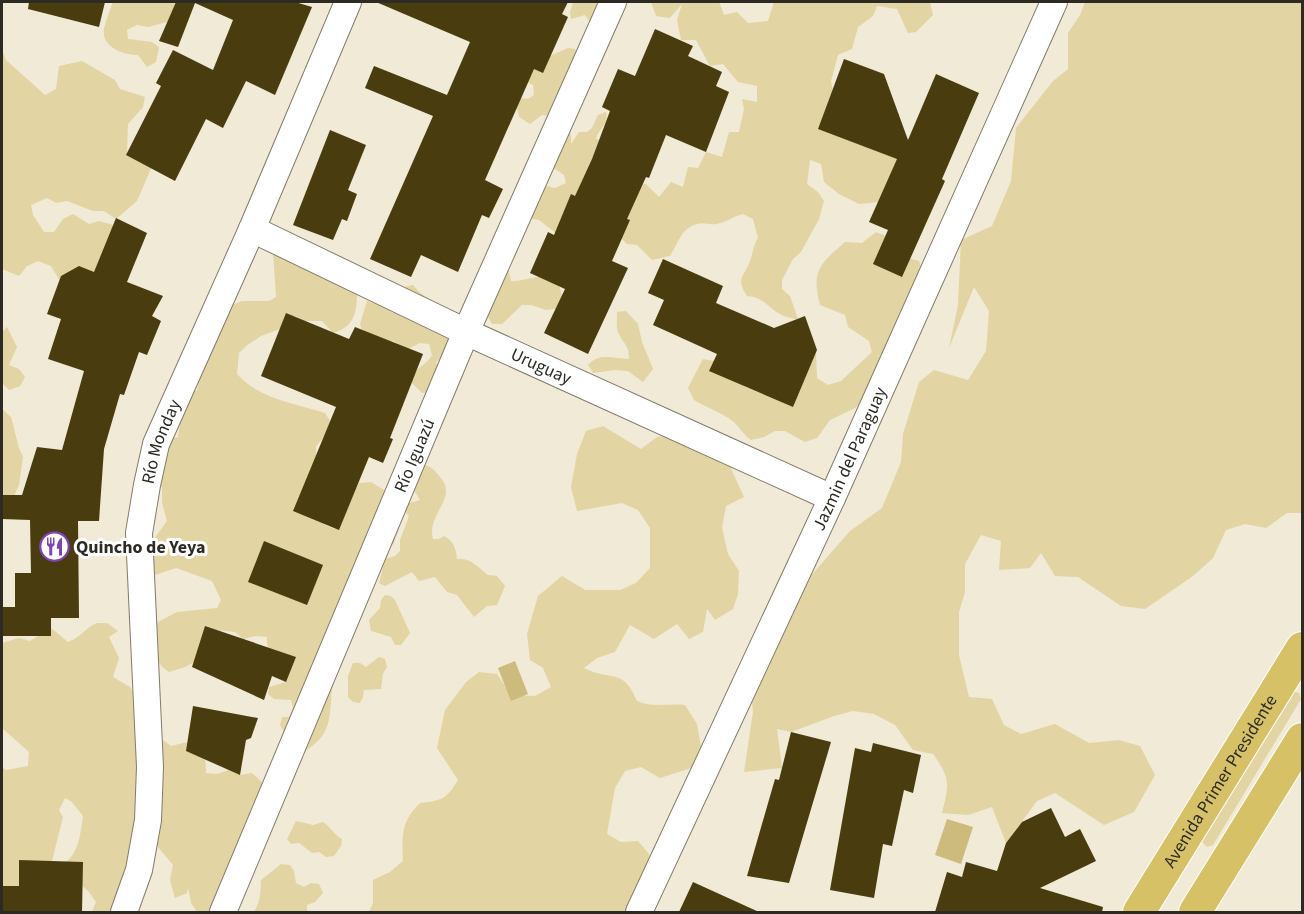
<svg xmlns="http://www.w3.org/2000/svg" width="1304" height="914" font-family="'Source Sans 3',sans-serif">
	<rect width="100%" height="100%" fill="#f0ead6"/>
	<path fill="#e3d4a3" d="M 113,2 L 185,2 L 174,20 L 148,27 L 137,25 L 127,30 L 128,39 L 152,42 L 159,47 L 156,62 L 147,67 L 138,55 C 124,55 101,47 104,29 C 106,20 110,10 113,2 Z
		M 573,2 L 604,2 L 595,21 L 589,21 L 585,15 L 571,19 L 570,12 Z
		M 651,2 L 719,2 L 724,15 L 737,12 L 748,23 L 768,21 L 774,2 L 930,2 L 933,15 L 916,32 L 908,33 L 897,9 L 877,6 L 873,16 L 858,27 L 852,49 L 838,55 L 831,81 L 836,108 L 906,145 L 887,201 L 859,204 L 839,194 L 824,182 L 821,164 L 810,160 L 807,184 L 818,192 L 824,201 L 819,219 L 801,252 L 793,259 L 782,280 L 782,289 L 790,296 L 798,319 C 770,317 769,297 747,296 C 735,277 744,278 750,261 C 753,253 753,246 758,238 L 753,219 L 743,214 C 734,216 725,223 716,224 C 710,225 703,222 697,224 C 681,228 678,244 670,256 L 652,260 L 637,245 L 627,244 L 617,234 L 628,183 L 646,184 L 659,197 L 671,182 L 683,187 L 688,167 L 698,168 L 706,152 L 722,157 L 729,132 L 739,132 L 744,109 L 742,99 L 757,102 L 757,86 L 738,82 L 723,64 L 710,66 L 696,40 L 681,40 L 677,20 L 682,4 L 670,18 L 656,16 Z
		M 1085,2 L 1302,2 L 1302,265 L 1301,321 L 1302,326 L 1302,513 L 1287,513 L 1266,528 L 1245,524 L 1226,530 L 1213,558 L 1193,576 L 1145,609 L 1121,606 L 1078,577 L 1055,576 L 1041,553 L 1030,568 L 999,570 L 1001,541 L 981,535 L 965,564 L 965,592 L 959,612 L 959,655 L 969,697 L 992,699 L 1004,725 L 1021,734 L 1055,724 L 1089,743 L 1119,740 L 1140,746 L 1155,775 L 1134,812 L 1104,825 L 1055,793 L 1037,801 L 1006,843 L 992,807 L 968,815 L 942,813 C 949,784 951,779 933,754 L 913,750 L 895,725 L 874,714 L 853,711 L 834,716 L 791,732 L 777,729 L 782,768 L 744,772 L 753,712 L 750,682 L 795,594 L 850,531 L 882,508 L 901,462 L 903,434 L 919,382 L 934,370 L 968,380 L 986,351 L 989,311 L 974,287 L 949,348 L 958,305 L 961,240 L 992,226 L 1011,181 L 1016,128 L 1053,81 L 1068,69 L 1068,33 L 1080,15 Z
		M 568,48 L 575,49 L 580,56 L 554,116 L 542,115 L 530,124 L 519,117 L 517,108 L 520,98 L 528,99 L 534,95 L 533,85 L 523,80 L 506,57 L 546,60 L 552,55 Z
		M 2,50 L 6,60 L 45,95 L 56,89 L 59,66 L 82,61 L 115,80 L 120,89 L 145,97 L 143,107 L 128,124 L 127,153 L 156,157 L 137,201 L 116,219 L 104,211 L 93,211 L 67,201 L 56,203 L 47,198 L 31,205 L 33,215 L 44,232 L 54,232 L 63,219 L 73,214 L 89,224 L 99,221 L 113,225 L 116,233 L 106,276 L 94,272 L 82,284 L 64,288 L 51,266 L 38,261 L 27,266 L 19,276 L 2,269 Z
		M 606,112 C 609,125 598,129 596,139 L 602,141 L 557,234 L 539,220 L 533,219 L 523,207 L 538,184 L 555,188 L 566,183 L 564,175 L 555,169 L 546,169 L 552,132 L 571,134 L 571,144 L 579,132 L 587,132 L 592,128 L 598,115 Z
		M 876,232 L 894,239 L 901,256 L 919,261 L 926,285 L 872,391 L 855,408 L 830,420 L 817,438 L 805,442 L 785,431 L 775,431 L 764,437 L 751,440 C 744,435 740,428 734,422 C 721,412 707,408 694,400 L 688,388 L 703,359 L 719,362 L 745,387 L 765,395 L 800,349 L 816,354 L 817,378 L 828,385 L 841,381 L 872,352 L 869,341 L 848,327 L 845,315 L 820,305 C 811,270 820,264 845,242 L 862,243 Z
		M 273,251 L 357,288 C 357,309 357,326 333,333 L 322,321 L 304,321 L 295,316 L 280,329 L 261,336 L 246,346 L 239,353 L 237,374 C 259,399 294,403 325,413 L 330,421 L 330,430 L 316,446 L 318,515 L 325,525 L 335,529 L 359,483 L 371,482 L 384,490 L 387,505 L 396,512 L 401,522 L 394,543 L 381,557 L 333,680 C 328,715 336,733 302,753 L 285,734 L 280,725 L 282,717 L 289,717 L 293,708 L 291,700 L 274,699 L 268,694 L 269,687 L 286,682 C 285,678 286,671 284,667 C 277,655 265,652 267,637 L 256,636 L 243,639 L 235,632 L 216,630 L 209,634 L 207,655 L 185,667 L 169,672 C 150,660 155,643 156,623 L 177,612 L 217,608 L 221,600 L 212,581 L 176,568 L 155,575 L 151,543 L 167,521 L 162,503 L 162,488 L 157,475 L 170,439 L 178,437 L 182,410 L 189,392 L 197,391 L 215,312 L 242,301 L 269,301 L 276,297 Z
		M 500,268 L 509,272 L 511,281 C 527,283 551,266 560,288 C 562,295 563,302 561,308 L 546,310 L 531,305 L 522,305 L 502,324 L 492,324 L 482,306 Z
		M 413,285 L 419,292 L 445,310 L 453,332 L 449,349 L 436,362 L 438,368 L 431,392 L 422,393 L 411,382 C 413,368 426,366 432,355 L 429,344 L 420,343 L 408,349 L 393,341 L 386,342 L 362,330 L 360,324 L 367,301 L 382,305 L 393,313 L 401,313 L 404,287 Z
		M 626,311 L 638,324 L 642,342 L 653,369 L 643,382 L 628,371 L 615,370 L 593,373 L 588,365 C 600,352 613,359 629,359 C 629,344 623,344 618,332 C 616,326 617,318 617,312 Z
		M 7,327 L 17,347 L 9,365 L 19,369 L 25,377 L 20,386 L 9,390 L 2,383 L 2,332 Z
		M 2,409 L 11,417 L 19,448 L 23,457 L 19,485 L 9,507 L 2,510 Z
		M 603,426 L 641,449 L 657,437 L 713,429 L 744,497 L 726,506 L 722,528 L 728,554 L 739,571 L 738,594 L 733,609 L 715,620 L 707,609 L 703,632 L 689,639 L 677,624 L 654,639 L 630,625 L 615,652 L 597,658 L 584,668 C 612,682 623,667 637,701 C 653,708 668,703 685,705 L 697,724 L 701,747 L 691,768 L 660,778 L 641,767 L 625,771 L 615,788 L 607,834 L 621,842 L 638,841 L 649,854 L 646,912 L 369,912 L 373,903 L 373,880 L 390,872 L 403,861 C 402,835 401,822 420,803 C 441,801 447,799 458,780 L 437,748 L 445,710 L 466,682 L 479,672 L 497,674 L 511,695 L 535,696 L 551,687 L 543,668 L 530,660 L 527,634 L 538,596 L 562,576 L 585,590 L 620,590 L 636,583 L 650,568 L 650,528 L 638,510 L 622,503 L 577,511 L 571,487 L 577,454 L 586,431 Z
		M 425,465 C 432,467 435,471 440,477 C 459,498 426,514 433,539 L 439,539 L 444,536 C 454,541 456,549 457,559 C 470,557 478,567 488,575 L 497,576 L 505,586 L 497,605 L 487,606 L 474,617 L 457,595 L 447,592 L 435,577 L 419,581 L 412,572 L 385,586 L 379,583 L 385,559 L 395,556 L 400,551 L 400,540 L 409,516 L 405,512 L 406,504 L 420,500 L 410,483 L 419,467 Z
		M 385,595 L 391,596 L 395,600 L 410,633 L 401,645 L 395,645 L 391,637 L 371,631 L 369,620 L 380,608 L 381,600 Z
		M 97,623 L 107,623 L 118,631 L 109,637 L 119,658 L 113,677 L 130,687 L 156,735 L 171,746 L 188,742 L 205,752 L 206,773 L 217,774 L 229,770 L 240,775 L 252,773 L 275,794 L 276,814 L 272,831 L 252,855 L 233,860 L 228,865 L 230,877 L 221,912 L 197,912 L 191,903 L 188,887 L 187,893 L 175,898 L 170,880 L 173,865 L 147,834 L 119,912 L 92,912 L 96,902 L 89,892 L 70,875 L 67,861 C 79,852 81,830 83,816 L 72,802 L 65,798 L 59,810 L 63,817 L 51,865 L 20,904 L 2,901 L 2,767 L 6,770 L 28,766 L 29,752 L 2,728 L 2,643 L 19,638 L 30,641 L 51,628 L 68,642 C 80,638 85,628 97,623 Z
		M 379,657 L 385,659 L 387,667 L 383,674 L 381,689 L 364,690 L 363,697 L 360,703 L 353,702 L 348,697 L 348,676 L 353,663 L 360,663 L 366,667 Z
		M 1293,691 L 1299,693 L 1301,699 L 1213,845 L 1207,847 L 1202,842 L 1202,838 Z
		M 296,821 L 313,825 L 323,822 C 331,827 333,834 342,839 L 341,846 L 334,856 L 326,857 L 319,852 L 312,853 L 299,843 L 291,844 L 287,839 Z
		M 281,864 L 290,865 L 294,871 L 296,883 L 304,887 L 311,883 L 319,884 L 323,893 L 315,902 L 307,905 L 307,912 L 254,912 C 260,902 261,892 261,880 Z"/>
	<path fill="#cdbb7e" d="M 515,661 L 528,694 L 511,701 L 498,668 Z
		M 947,819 L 973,827 L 961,864 L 935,855 Z"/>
	<path fill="#493c0e" d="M 29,2 L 105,2 L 99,27 L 28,9 Z
		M 176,2 L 295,2 L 312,7 L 275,95 L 246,81 L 223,128 L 206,119 L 175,181 L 126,155 L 161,86 L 156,83 L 173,50 L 213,70 L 233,20 L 195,3 L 178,47 L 159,41 Z
		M 376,2 L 568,2 L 562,14 L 568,17 L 543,73 L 534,69 L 485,180 L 503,189 L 489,218 L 482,215 L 458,272 L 421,255 L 411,277 L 370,259 L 433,116 L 365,88 L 374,66 L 447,95 L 470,42 Z
		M 655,29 L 693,46 L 688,56 L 722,72 L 716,86 L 729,92 L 706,152 L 666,135 L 649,178 L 646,177 L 627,219 L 630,220 L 612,261 L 628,268 L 588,354 L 544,333 L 565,289 L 530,273 L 548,232 L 554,235 L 571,194 L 575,196 L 592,159 L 610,111 L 602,107 L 618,69 L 635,76 Z
		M 844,59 L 884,74 L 908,140 L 936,74 L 979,93 L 942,179 L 945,181 L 902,277 L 873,264 L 888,230 L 869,222 L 897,159 L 818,129 Z
		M 330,130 L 366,145 L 348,190 L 357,194 L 347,221 L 342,219 L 333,240 L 293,225 Z
		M 116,218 L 147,233 L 127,282 L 163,296 L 152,316 L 161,321 L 147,355 L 139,352 L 124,395 L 120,394 L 104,449 L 99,521 L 78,521 L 79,618 L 51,618 L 51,636 L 2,636 L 2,607 L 15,607 L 15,573 L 31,573 L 30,520 L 2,519 L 2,495 L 22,495 L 37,447 L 62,450 L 84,371 L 48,359 L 61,319 L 47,314 L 61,276 L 79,266 L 94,272 Z
		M 663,259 L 723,286 L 716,303 L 774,328 L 805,316 L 817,350 L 793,407 L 709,371 L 717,354 L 653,325 L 664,300 L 648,293 Z
		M 286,313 L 349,339 L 355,327 L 423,354 L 390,438 L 393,439 L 383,463 L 369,457 L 339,530 L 293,511 L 336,407 L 261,376 Z
		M 264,541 L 323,565 L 307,605 L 248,582 Z
		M 205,626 L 296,657 L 286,682 L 272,676 L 264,700 L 192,667 Z
		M 193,706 L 258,718 L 251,738 L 246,740 L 240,775 L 186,751 Z
		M 791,732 L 831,742 L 789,883 L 747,876 L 775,779 L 779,780 Z
		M 873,743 L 921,755 L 913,793 L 904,790 L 892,846 L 883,844 L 874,898 L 830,890 L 855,748 L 871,752 Z
		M 1051,808 L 1065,837 L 1080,829 L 1096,861 L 1040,888 L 1103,907 L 1102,912 L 935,912 L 947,872 L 962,877 L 966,862 L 997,871 L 1006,843 L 1022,822 Z
		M 19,860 L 83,862 L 82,912 L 2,912 L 2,886 L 19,886 Z
		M 693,882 L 759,912 L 679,912 Z"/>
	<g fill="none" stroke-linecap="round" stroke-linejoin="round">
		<defs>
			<g id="minor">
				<path id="s1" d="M 252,229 L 466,332 L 832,498"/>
				<path id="s2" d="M 124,912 L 139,870 L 148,820 L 150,767 L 139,533 L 147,485 L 156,444 L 252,229 L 348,2"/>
				<path id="s3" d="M 223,912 L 466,332 L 613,2"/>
				<path id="s4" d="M 639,912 L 832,498 L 1054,2"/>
			</g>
			<g id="major">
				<path id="s5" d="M 1139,912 L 1302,648"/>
				<path d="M 1195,912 L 1302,739"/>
			</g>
		</defs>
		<use href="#minor" stroke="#817c6a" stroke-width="28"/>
		<use href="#major" stroke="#fff" stroke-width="34"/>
		<use href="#minor" stroke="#fff" stroke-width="26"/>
		<use href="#major" stroke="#d6c166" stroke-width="32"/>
	</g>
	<defs>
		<symbol id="restaurant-ring" viewBox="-11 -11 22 22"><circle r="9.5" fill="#fff" stroke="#7d44ba" stroke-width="1.5"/><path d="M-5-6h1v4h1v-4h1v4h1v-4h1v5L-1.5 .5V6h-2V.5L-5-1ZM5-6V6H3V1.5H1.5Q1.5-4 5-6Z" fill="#7d44ba"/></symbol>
	</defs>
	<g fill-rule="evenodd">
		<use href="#restaurant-ring" x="38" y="530" width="33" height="33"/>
	</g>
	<g text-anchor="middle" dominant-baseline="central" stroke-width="6" stroke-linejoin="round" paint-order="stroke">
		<g font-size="18" fill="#2d2a23" stroke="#fff">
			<text stroke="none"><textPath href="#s1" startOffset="320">Uruguay</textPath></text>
			<text stroke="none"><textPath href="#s2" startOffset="477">Río Monday</textPath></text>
			<text stroke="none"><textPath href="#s3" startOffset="495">Río Iguazú</textPath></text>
			<text stroke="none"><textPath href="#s4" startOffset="500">Jazmin del Paraguay</textPath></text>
			<text stroke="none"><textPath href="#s5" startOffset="154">Avenida Primer Presidente</textPath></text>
		</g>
		<g font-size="18" font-weight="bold" fill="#2d2a23" stroke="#fff" text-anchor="start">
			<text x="76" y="547">Quincho de Yeya</text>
		</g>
	</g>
	<rect width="1304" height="914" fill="none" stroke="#2d2a23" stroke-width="6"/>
</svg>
